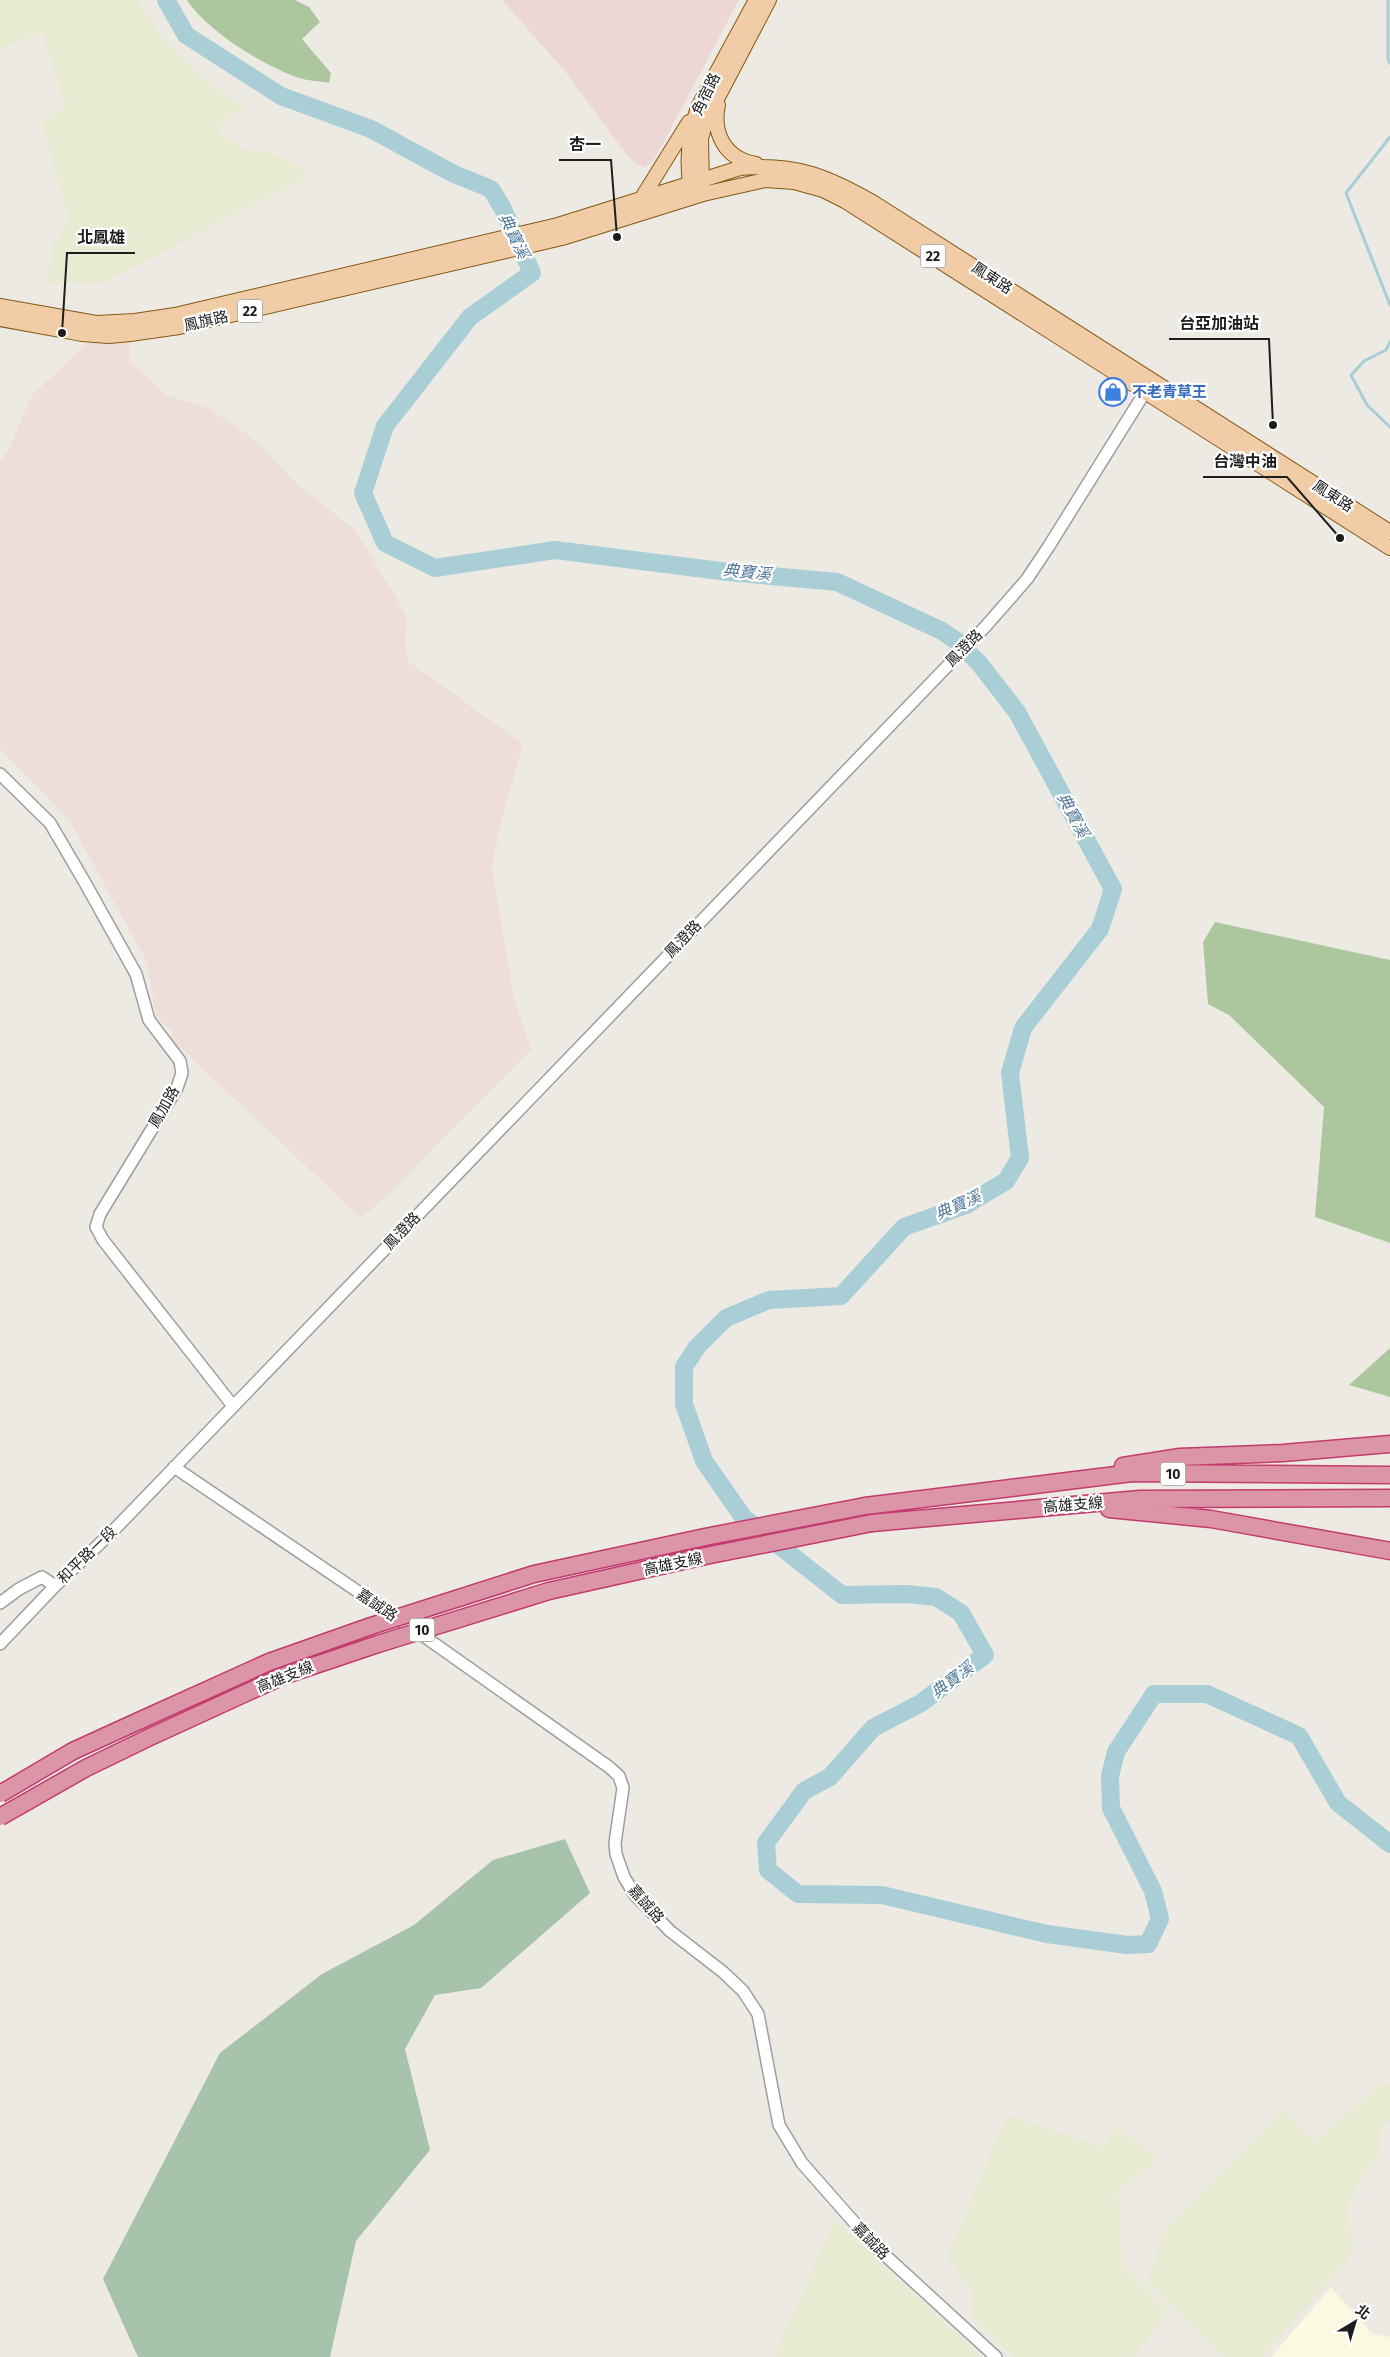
<svg xmlns="http://www.w3.org/2000/svg" width="1390" height="2357" font-family="'Fira Sans','Noto Sans TC',sans-serif">
	<rect width="100%" height="100%" fill="#edeae4"/>
	<path fill="#ecd6d6" d="M 502,0 L 739,0 L 653,162 L 643,168 L 629,158 L 565,71 Z"/>
	<path fill="#fbf9e0" d="M 1331,2287 L 1372,2334 L 1390,2337 L 1390,2357 L 1271,2357 Z"/>
	<path fill="#edded9" d="M 130,338 L 130,362 L 168,396 L 210,409 L 254,439 L 303,489 L 355,530 L 398,601 L 407,620 L 405,643 L 408,661 L 523,744 L 501,822 L 492,868 L 515,1003 L 532,1049 L 388,1195 L 361,1218 L 172,1040 L 172,1032 L 156,1015 L 147,962 L 69,820 L 0,749 L 0,461 L 9,449 L 32,395 L 90,341 Z"/>
	<path fill="#e9ead2" d="M 0,0 L 139,0 L 160,35 L 213,86 L 244,107 L 223,122 L 218,133 L 245,150 L 261,150 L 289,161 L 299,167 L 308,177 L 103,283 L 47,283 L 52,246 L 69,222 L 42,121 L 66,107 L 42,32 L 0,49 Z
		M 1384,2082 L 1390,2085 L 1390,2117 L 1382,2128 L 1377,2160 L 1366,2171 L 1347,2209 L 1354,2246 L 1351,2257 L 1262,2357 L 1225,2357 L 1147,2282 L 1157,2256 L 1162,2233 L 1283,2110 L 1314,2142 Z
		M 1007,2115 L 1102,2147 L 1117,2127 L 1160,2160 L 1118,2190 L 1122,2263 L 1169,2311 L 1134,2357 L 1013,2357 L 972,2316 L 974,2295 L 947,2257 Z
		M 835,2220 L 981,2357 L 774,2357 Z"/>
	<path fill="#acc79e" d="M 187,0 L 295,0 L 309,7 L 320,22 L 302,39 L 331,73 L 329,83 C 319,81 308,81 299,78 C 264,66 207,31 187,0 Z
		M 1215,922 L 1390,960 L 1390,1243 L 1315,1217 L 1324,1107 L 1229,1015 L 1208,1004 L 1203,942 Z
		M 1390,1348 L 1390,1397 L 1349,1385 Z"/>
	<path fill="#a8c3ab" d="M 565,1839 L 590,1893 L 481,1988 L 435,1995 L 405,2049 L 430,2150 L 356,2241 L 330,2357 L 138,2357 L 103,2279 L 220,2053 L 322,1974 L 414,1925 L 493,1860 Z"/>
	<g fill="none" stroke-linecap="round" stroke-linejoin="round">
		<path stroke="#aaced5" stroke-width="3" d="M 1388,0 L 1388,59 L 1390,63
			M 1390,137 L 1346,193 L 1390,305
			M 1390,342 L 1386,350 L 1364,361 L 1351,375 L 1367,405 L 1390,427"/>
		<path stroke="#aaced5" stroke-width="18" d="M 166,0 L 186,35 L 281,96 L 371,129 L 452,173 L 491,189 L 502,207 L 532,273 L 470,317 L 385,426 L 363,493 L 385,543 L 435,568 L 555,550 L 728,572 L 837,582 L 942,631 L 958,642 L 979,663 L 1017,712 L 1113,889 L 1100,929 L 1023,1028 L 1010,1073 L 1020,1158 L 1006,1181 L 966,1205 L 904,1227 L 841,1296 L 769,1300 L 726,1318 L 697,1347 L 684,1367 L 684,1404 L 704,1461 L 743,1517 L 842,1595 L 906,1594 L 936,1597 L 961,1613 L 985,1655 L 921,1703 L 873,1728 L 830,1777 L 804,1791 L 766,1843 L 768,1870 L 798,1894 L 882,1895 L 1047,1934 L 1127,1945 L 1148,1944 L 1160,1919 L 1153,1891 L 1111,1808 L 1110,1776 L 1116,1752 L 1154,1694 L 1207,1694 L 1299,1736 L 1338,1803 L 1390,1844"/>
		<defs>
			<path id="minor" d="M 0,774 L 50,823 L 84,881 L 136,974 L 149,1020 L 180,1061 L 182,1073 L 177,1088 L 100,1214 L 96,1227 L 103,1240 L 233,1406
				M 174,1467 L 425,1637 L 609,1767 L 619,1776 L 623,1788 L 615,1843 L 616,1854 L 624,1877 L 635,1895 L 670,1931 L 723,1972 L 743,1991 L 758,2014 L 779,2125 L 802,2163 L 875,2246 L 996,2357
				M 0,1603 L 19,1589 L 42,1577 L 55,1586
				M 0,1644 L 55,1586 L 112,1532 L 985,627 L 1027,579 L 1049,546 L 1150,384"/>
			<path id="major" d="M 718,105 C 712,133 725,159 756,164
				M 702,188 L 701,139 L 706,120 L 769,0
				M 691,191 C 686,161 688,135 698,107 L 756,0
				M 640,201 L 689,122
				M 0,306 L 96,323 L 135,321 L 175,315 L 558,225 L 740,168 C 795,163 827,176 874,203 L 1390,532
				M 0,319 L 82,334 L 109,336 L 130,334 L 179,327 L 562,238 L 703,194 L 765,180 L 794,182 L 823,190 L 845,201 L 1390,548"/>
			<path id="highway" d="M 1123,1466 L 1180,1457 L 1283,1453 L 1390,1444
				M 865,1506 L 1132,1473 L 1390,1475
				M 1109,1509 L 1211,1519 L 1390,1551
				M 872,1523 L 1140,1499 L 1390,1498"/>
		</defs>
		<use href="#minor" stroke="#9e9e9e" stroke-width="14"/>
		<use href="#major" stroke="#845912" stroke-width="16"/>
		<use href="#highway" stroke="#c33a70" stroke-width="19"/>
		<use href="#minor" stroke="#fff" stroke-width="11"/>
		<use href="#major" stroke="#f0cca7" stroke-width="14"/>
		<use href="#highway" stroke="#db95a6" stroke-width="16"/>
		<defs>
			<path id="highway-bridge" d="M 0,1794 L 73,1751 L 143,1719 L 269,1662 L 371,1626 L 534,1574 L 705,1537 L 865,1506
				M 0,1817 L 86,1768 L 150,1737 L 283,1676 L 378,1644 L 549,1591 L 710,1555 L 872,1523"/>
		</defs>
		<use href="#highway-bridge" stroke="#c33a70" stroke-width="19" stroke-linecap="butt"/>
		<use href="#highway-bridge" stroke="#db95a6" stroke-width="16"/>
	</g>
	<defs>
		<symbol id="shop-ring" viewBox="-11 -11 22 22"><circle r="9.5" fill="#fff" stroke="#3f7fe0" stroke-width="1.5"/><path d="M-5-2.5h2.3a2.7 3.5 0 0 1 5.4 0H5L5.5 6h-11ZM-1.5-2.5h3a1.5 2.3 0 0 0-3 0Z" fill="#3f7fe0"/></symbol>
	</defs>
	<g fill-rule="evenodd">
		<use href="#shop-ring" x="1097" y="376" width="32" height="32"/>
	</g>
	<g text-anchor="middle" dominant-baseline="central" stroke-width="4.5" stroke-linejoin="round" paint-order="stroke">
		<g fill="#fff" stroke="#616161" stroke-width="1">
			<rect x="920.5" y="244.5" width="25" height="23" rx="4"/>
			<rect x="237.5" y="299.5" width="25" height="23" rx="4"/>
			<rect x="1160.5" y="1462.5" width="25" height="23" rx="4"/>
			<rect x="409.5" y="1618.5" width="25" height="23" rx="4"/>
		</g>
		<g font-size="14" font-weight="bold" fill="#1d1d1d">
			<text x="933" y="256">22</text>
			<text x="250" y="311">22</text>
			<text x="1173" y="1474">10</text>
			<text x="422" y="1630">10</text>
		</g>
		<g font-size="15" fill="#1d1d1d" stroke="#fff">
			<text transform="translate(706 94) rotate(-64)">角宿路</text>
			<text transform="translate(992 278) rotate(33)">鳳東路</text>
			<text transform="translate(206 321) rotate(-13)">鳳旗路</text>
			<text transform="translate(1333 496) rotate(33)">鳳東路</text>
			<text transform="translate(964 648) rotate(-45)">鳳澄路</text>
			<text transform="translate(683 939) rotate(-46)">鳳澄路</text>
			<text transform="translate(164 1107) rotate(-60)">鳳加路</text>
			<text transform="translate(402 1231) rotate(-46)">鳳澄路</text>
			<text transform="translate(1073 1505) rotate(-5)">高雄支線</text>
			<text transform="translate(87 1555) rotate(-44)">和平路一段</text>
			<text transform="translate(673 1564) rotate(-12)">高雄支線</text>
			<text transform="translate(377 1605) rotate(34)">嘉誠路</text>
			<text transform="translate(285 1677) rotate(-22)">高雄支線</text>
			<text transform="translate(646 1904) rotate(49)">嘉誠路</text>
			<text transform="translate(871 2241) rotate(46)">嘉誠路</text>
		</g>
		<g font-size="15" font-weight="bold" fill="#366cbe" stroke="#fff" text-anchor="start">
			<text x="1132" y="392">不老青草王</text>
		</g>
		<g font-size="16" font-style="italic" fill="#537a9a" stroke="#fff">
			<text transform="translate(514 236) rotate(64)">典寶溪</text>
			<text transform="translate(747 572) rotate(6)">典寶溪</text>
			<text transform="translate(1073 815) rotate(62)">典寶溪</text>
			<text transform="translate(958 1205) rotate(-24)">典寶溪</text>
			<text transform="translate(952 1680) rotate(-37)">典寶溪</text>
		</g>
	</g>
	<path fill="none" stroke="#1d1d1d" stroke-width="2" d="M617 237L611 160H559M62 333L67 253H135M1273 425L1269 339H1169M1340 538L1287 477H1203"/>
	<g fill="#1d1d1d" stroke="#fff" stroke-width="2">
		<circle cx="617" cy="237" r="5"/>
		<circle cx="62" cy="333" r="5"/>
		<circle cx="1273" cy="425" r="5"/>
		<circle cx="1340" cy="538" r="5"/>
	</g>
	<g font-size="16" text-anchor="middle" font-weight="bold" fill="#1d1d1d" stroke="#fff" stroke-width="4.5" stroke-linejoin="round" paint-order="stroke">
		<text x="585" y="150">杏一</text>
		<text x="101" y="243">北鳳雄</text>
		<text x="1219" y="329">台亞加油站</text>
		<text x="1245" y="467">台灣中油</text>
	</g>
	<g transform="translate(1355 2322) rotate(38)" stroke="#ffffff" stroke-width="4" paint-order="stroke">
	<path d="M0-4L9 19L0 12L-9 19Z" fill="#1d1d1d"/>
	<text y="-8" font-size="14" font-weight="bold" text-anchor="middle" fill="#1d1d1d">北</text>
	</g>
</svg>
